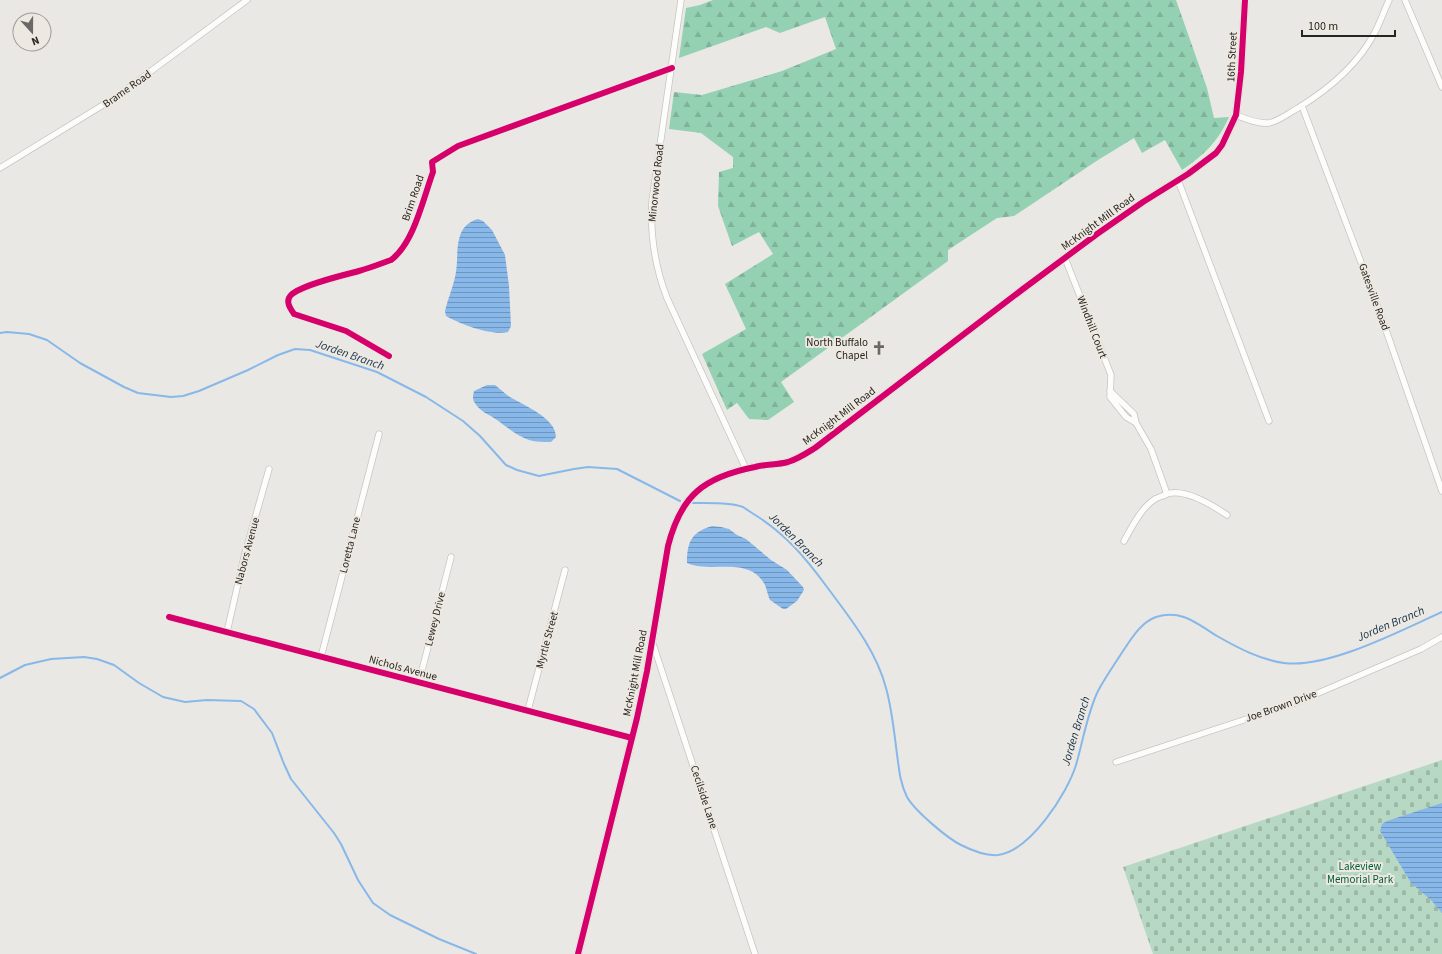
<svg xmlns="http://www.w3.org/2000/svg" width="1442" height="954" font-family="'Source Sans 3',sans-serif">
	<defs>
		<pattern id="forest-firs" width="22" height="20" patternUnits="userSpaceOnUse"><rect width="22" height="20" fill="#94d0b2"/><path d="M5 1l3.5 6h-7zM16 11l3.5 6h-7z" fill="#80b299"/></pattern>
		<pattern id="cemetery-stones" width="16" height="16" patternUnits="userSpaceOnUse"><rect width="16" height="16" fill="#b7d9c4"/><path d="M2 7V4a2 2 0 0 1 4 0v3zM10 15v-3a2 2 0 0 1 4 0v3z" fill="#9dbaa8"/></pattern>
		<pattern id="water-rules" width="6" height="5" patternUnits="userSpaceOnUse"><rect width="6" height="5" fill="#87b8e9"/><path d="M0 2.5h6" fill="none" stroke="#6e95bc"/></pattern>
	</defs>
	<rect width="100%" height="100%" fill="#eae8e4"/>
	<path fill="url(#forest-firs)" d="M 713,0 L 1176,0 L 1207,88 L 1214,118 L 1229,117 C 1218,142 1204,155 1182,170 L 1165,140 L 1142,153 L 1134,138 L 1098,160 L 1014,216 L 997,218 L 948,250 L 948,261 L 781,382 L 794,402 L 768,420 L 749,419 L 737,403 L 727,410 L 702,354 L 746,329 L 725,284 L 773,254 L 759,232 L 732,246 L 718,206 L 719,172 L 733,168 L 733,157 L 701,133 L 669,129 L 674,92 L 702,95 L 782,71 L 836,49 L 825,17 L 780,33 L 766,27 L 679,58 L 686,8 L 700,5 Z"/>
	<path fill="url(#cemetery-stones)" d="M 1442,760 L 1442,954 L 1153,954 L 1123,867 Z"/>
	<path fill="url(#water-rules)" d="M 478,219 L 483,221 L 492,230 L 505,255 L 509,286 L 511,326 L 508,332 C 491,336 460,324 446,316 L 445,311 C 448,298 454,285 456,272 C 459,252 453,226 478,219 Z
		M 487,385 L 495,385 C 499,388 503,392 507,395 C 522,405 556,417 556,437 L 551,442 C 543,442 536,442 529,440 C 516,435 508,428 497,420 C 490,415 479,411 475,403 C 472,399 473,396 474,391 Z
		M 712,526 L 721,527 L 729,529 L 737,535 L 746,539 L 771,560 L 787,570 L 803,587 L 804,590 L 797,601 L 786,609 L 783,609 L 770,600 C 768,596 767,590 765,585 C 749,555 712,574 687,563 C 687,543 691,532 712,526 Z
		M 1442,803 L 1442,913 L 1431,900 L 1411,883 L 1380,831 L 1382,824 L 1387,821 Z"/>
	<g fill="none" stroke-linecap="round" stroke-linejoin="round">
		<path stroke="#87b8e9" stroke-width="2" d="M 0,333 L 7,332 L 29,334 L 47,340 L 80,363 L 124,387 L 138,393 L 171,397 L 183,396 L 199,391 L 248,370 L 278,355 L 295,349 L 310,350 L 377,372 L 426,397 L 463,421 L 480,436 L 506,465 L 517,470 L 539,476 L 574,469 L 588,467 L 617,469 L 680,501
			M 693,503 C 706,503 731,502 743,507 C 746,509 749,511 752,513 C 785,533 805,557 827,587 C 850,618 876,650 886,688 C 892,709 894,732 897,754 C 899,769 900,783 907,797 C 915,811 947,838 961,845 C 971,850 987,856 998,855 C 1030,851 1067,794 1076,765 C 1083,741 1087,714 1098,691 C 1106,676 1116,662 1125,648 C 1133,636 1142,622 1156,617 C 1182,609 1197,624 1217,636 C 1238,648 1261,660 1284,663 C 1328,669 1402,630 1442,612
			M 0,678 L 25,665 L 51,659 L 84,657 L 97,659 L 114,665 L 139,683 L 163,697 L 185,702 L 207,700 L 241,701 L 254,709 L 272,733 L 284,764 L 291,779 L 334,833 L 341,844 L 358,880 L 373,903 L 390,915 L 439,939 L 476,954"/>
		<defs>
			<path id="minor" d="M 681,0 L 652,201 C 650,235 655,267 667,298 L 746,469
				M 1405,0 L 1442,87
				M 1302,106 L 1379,310 L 1442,491
				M 1236,115 C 1246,119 1258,124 1269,123 C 1279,121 1289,113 1298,108 C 1329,89 1357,66 1374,34 C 1380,23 1384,11 1389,0
				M 0,168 L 116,97 L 247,0
				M 1178,180 L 1269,421
				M 1065,258 L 1111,375 L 1110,397 L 1126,417 L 1136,423
				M 389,356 L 346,331 L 294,314 C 290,308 285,301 291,295 C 301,285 344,275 359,271 C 370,268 380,264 391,260 C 414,243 423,199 433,172 L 432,162 L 458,146 L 672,68
				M 1110,391 L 1134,414 L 1136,423 L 1151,449 L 1167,494 C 1185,488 1212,505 1227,515
				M 1124,541 C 1132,527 1141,508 1155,499 C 1159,497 1163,496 1167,494
				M 169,617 L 632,738
				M 227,632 L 244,557 L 269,469
				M 652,641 L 755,954
				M 321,657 L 379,434
				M 419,682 L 451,557
				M 528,710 L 565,570
				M 1116,762 L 1295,703 L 1421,649 L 1442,637"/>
			<path id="tertiary" d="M 578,954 L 637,718 L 647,671 L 668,546 C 681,495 704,477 755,467 C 766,464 777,465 788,462 C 798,459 807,453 815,448 L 1023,289 L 1097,234 L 1143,202 L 1188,174 L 1216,153 L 1222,145 L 1236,115 L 1241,72 L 1245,0"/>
		</defs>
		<use href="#minor" stroke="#c6c5c1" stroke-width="7"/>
		<use href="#tertiary" stroke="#c6c5c1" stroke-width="8"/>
		<use href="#minor" stroke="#fcfcfb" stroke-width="5.5"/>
		<use href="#tertiary" stroke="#fcfcfb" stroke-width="7"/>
		<defs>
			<path id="cycleway" d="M 389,356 L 346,331 L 294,314 C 290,308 285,301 291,295 C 301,285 344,275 359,271 C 370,268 380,264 391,260 C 414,243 423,199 433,172 L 432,162 L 458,146 L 672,68
				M 169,617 L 632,738
				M 578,954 L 637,718 L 647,671 L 668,546 C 681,495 704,477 755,467 C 766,464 777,465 788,462 C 798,459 807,453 815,448 L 1023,289 L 1097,234 L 1143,202 L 1188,174 L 1216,153 L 1222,145 L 1236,115 L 1241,72 L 1245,0"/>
		</defs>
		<use href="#cycleway" stroke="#ede9e1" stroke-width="8"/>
		<use href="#cycleway" stroke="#d6006c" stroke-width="6"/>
	</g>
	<defs>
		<symbol id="church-bare" viewBox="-9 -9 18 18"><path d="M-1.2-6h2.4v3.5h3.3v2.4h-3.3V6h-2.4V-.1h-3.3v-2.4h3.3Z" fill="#6b6966" stroke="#ede9e1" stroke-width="2.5" paint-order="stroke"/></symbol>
	</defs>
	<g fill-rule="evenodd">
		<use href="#church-bare" x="869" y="338" width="20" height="20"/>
	</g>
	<g text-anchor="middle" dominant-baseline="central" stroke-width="4" stroke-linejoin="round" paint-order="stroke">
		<g font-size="11" fill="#272522" stroke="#ede9e1">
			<text transform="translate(1232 57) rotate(-87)">16th Street</text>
			<text transform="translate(127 89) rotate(-35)">Brame Road</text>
			<text transform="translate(656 183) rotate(-84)">Minorwood Road</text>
			<text transform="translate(413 198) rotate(-71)">Brim Road</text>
			<text transform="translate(1098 222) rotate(-36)">McKnight Mill Road</text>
			<text transform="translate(1374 297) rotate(70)">Gatesville Road</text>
			<text transform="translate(1092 327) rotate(69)">Windhill Court</text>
			<text transform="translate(839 416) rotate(-37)">McKnight Mill Road</text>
			<text transform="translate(350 545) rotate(-76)">Loretta Lane</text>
			<text transform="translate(247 551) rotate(-75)">Nabors Avenue</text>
			<text transform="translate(435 619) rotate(-76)">Lewey Drive</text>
			<text transform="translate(547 640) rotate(-75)">Myrtle Street</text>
			<text transform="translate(403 668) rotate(15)">Nichols Avenue</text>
			<text transform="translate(635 673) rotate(-79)">McKnight Mill Road</text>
			<text transform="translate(1281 706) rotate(-20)">Joe Brown Drive</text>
			<text transform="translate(704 797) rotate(72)">Cecilside Lane</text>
		</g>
		<g font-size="11" fill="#272522" stroke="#ede9e1" text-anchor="end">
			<text x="868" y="342">North Buffalo<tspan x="868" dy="13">Chapel</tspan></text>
		</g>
		<g font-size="11" fill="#005d3b" stroke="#ede9e1">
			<text x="1360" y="866">Lakeview<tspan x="1360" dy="13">Memorial Park</tspan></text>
		</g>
		<g font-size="12" font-style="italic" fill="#14314e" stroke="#ede9e1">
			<text transform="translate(350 355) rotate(19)">Jorden Branch</text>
			<text transform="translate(796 540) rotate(45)">Jorden Branch</text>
			<text transform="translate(1391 624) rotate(-23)">Jorden Branch</text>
			<text transform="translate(1076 731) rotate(-73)">Jorden Branch</text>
		</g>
	</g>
	<g transform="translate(32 32) rotate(159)"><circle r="19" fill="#ede9e1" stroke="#9e9b95"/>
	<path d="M0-3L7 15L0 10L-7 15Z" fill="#6b6966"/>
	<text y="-6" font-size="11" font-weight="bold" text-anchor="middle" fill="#272522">N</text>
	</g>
	<path d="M1302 30v6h93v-6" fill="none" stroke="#272522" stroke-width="2"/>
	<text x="1308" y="30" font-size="12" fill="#272522" stroke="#ede9e1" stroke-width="3" paint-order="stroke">100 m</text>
</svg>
